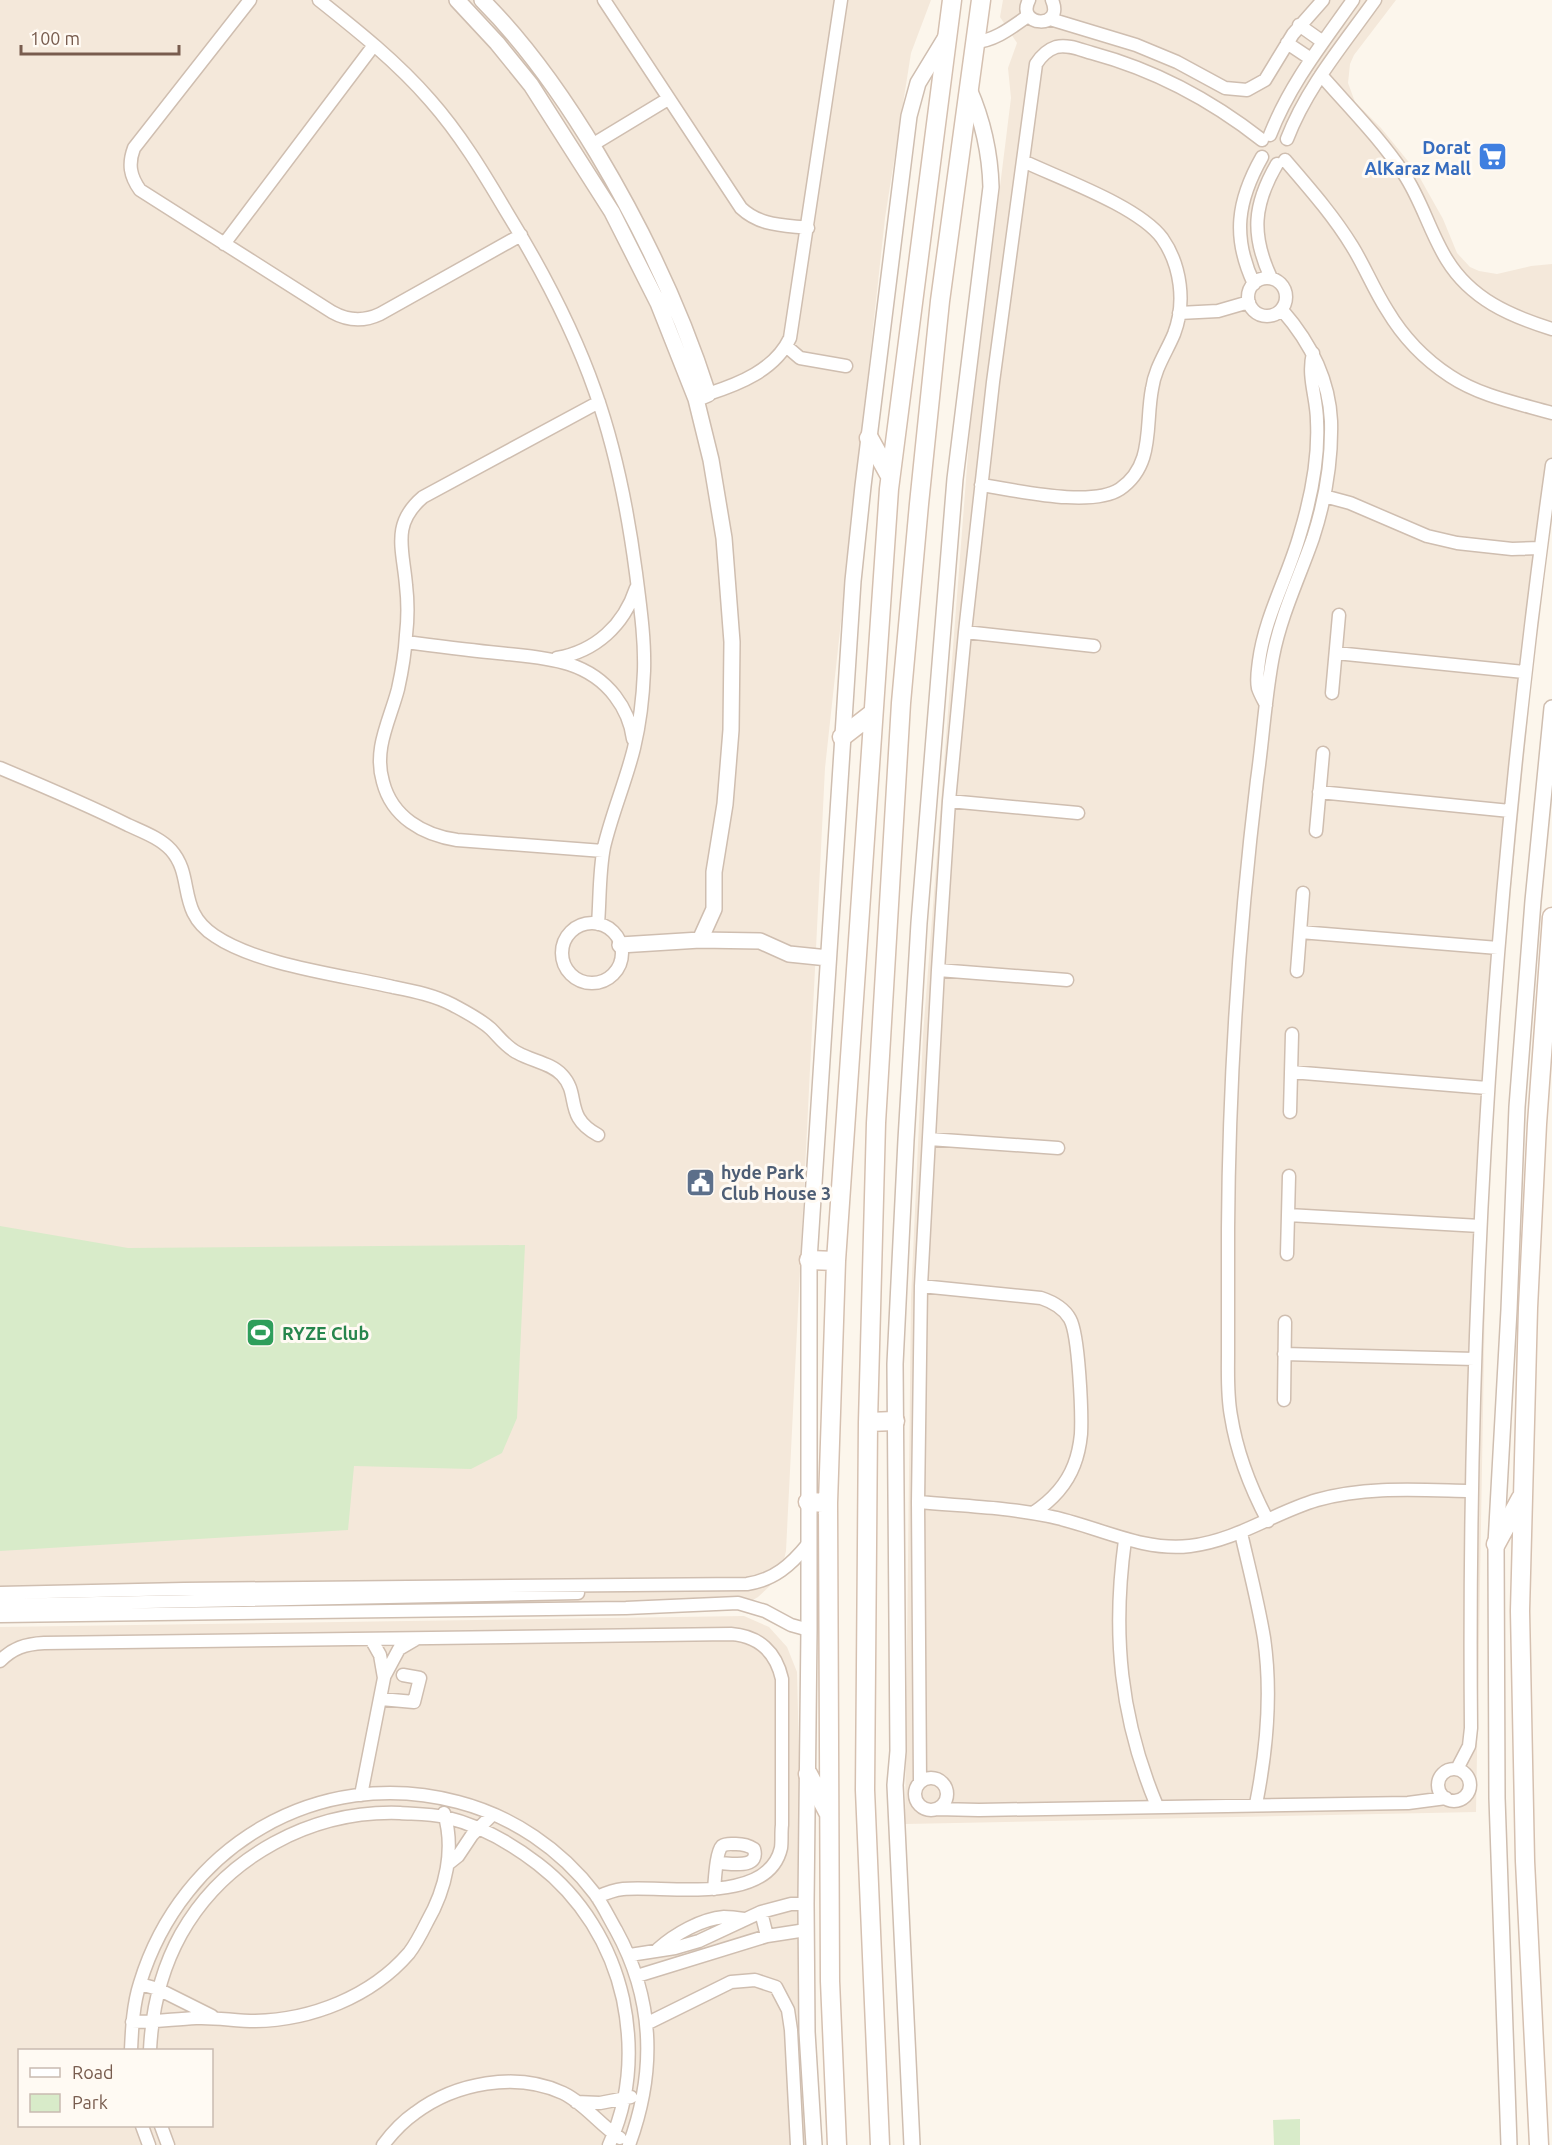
<svg xmlns="http://www.w3.org/2000/svg" width="1552" height="2145" font-family="Ubuntu,sans-serif">
	<rect width="100%" height="100%" fill="#fcf6ec"/>
	<path fill="#f4e8da" fill-rule="evenodd" d="M 0,0 L 931,0 L 911,53 L 885,218 L 825,768 L 786,1551 L 781,1572 L 774,1582 L 758,1597 L 748,1603 L 0,1619 Z
		M 1003,0 L 1396,0 L 1354,55 L 1350,64 L 1348,83 L 1355,102 L 1381,128 L 1416,171 L 1443,219 L 1457,253 L 1470,267 L 1479,271 L 1497,274 L 1531,266 L 1552,264 L 1552,517 L 1538,614 L 1497,1031 L 1486,1238 L 1476,1812 L 905,1824 L 911,1298 L 923,1035 L 970,428 L 1011,98 L 1008,68 L 1017,43 L 1000,17 Z
		M 744,1616 L 769,1627 L 787,1647 L 797,1672 L 806,2040 L 814,2145 L 0,2145 L 0,1627 ZM 20,2050 L 212,2050 L 212,2126 L 20,2126 Z"/>
	<path fill="#d8ebc9" d="M 0,1226 L 128,1248 L 525,1245 L 517,1418 L 502,1453 L 471,1469 L 354,1466 L 348,1530 L 0,1551 Z
		M 1300,2119 L 1300,2145 L 1274,2145 L 1273,2120 Z"/>
	<g fill="none" stroke-linecap="round" stroke-linejoin="round">
		<defs>
			<path id="minor" d="M 250,0 L 134,148 C 128,164 130,176 140,190 L 332,312 C 348,321 363,322 380,314 L 521,235
				M 319,0 C 358,31 397,62 430,100 C 460,134 483,172 506,211 C 541,268 573,328 595,391 C 616,450 628,512 636,573 C 640,605 645,638 644,671 C 643,697 640,723 634,748 C 626,781 612,813 604,847 C 599,872 600,899 598,924
				M 604,0 L 741,208 C 760,226 783,225 808,228
				M 1029,0 C 1015,27 1065,30 1052,0
				M 1050,19 L 1136,45 L 1177,62 L 1225,88 L 1247,90 L 1265,80 L 1293,34 L 1323,0
				M 1299,25 L 1323,42
				M 975,42 C 995,41 1012,27 1028,16
				M 1287,43 L 1311,59
				M 1321,75 C 1349,107 1380,138 1404,174 C 1422,201 1430,233 1447,260 C 1471,299 1510,316 1552,329
				M 1270,135 C 1290,84 1322,44 1353,0
				M 1287,139 C 1307,87 1343,45 1375,0
				M 592,145 L 668,99
				M 1285,160 C 1309,188 1333,215 1352,246 C 1365,267 1374,290 1387,310 C 1403,337 1424,359 1450,376 C 1480,396 1517,403 1552,413
				M 224,244 L 374,45
				M 1271,278 C 1251,235 1253,205 1277,164
				M1248 297a19 19 0 1 1 38 0a19 19 0 1 1-38 0Z
				M 1254,284 C 1232,237 1237,201 1262,157
				M 1179,313 L 1218,311 L 1249,302
				M 786,346 L 800,358 L 846,366
				M 708,394 C 739,384 775,370 790,338 L 841,0
				M 599,402 L 423,497 C 391,524 403,549 406,585 C 408,602 408,618 406,635 C 405,653 402,671 398,689 C 390,720 373,749 383,782 C 392,817 423,835 457,840 L 603,851
				M 981,485 C 1016,490 1091,508 1120,489 C 1155,465 1145,424 1152,389 C 1155,368 1166,353 1174,334 C 1186,303 1181,265 1162,238 C 1138,206 1061,179 1023,161
				M 1324,496 L 1350,503 L 1427,536 L 1457,543 L 1512,549 L 1540,548
				M 965,632 L 1094,646
				M 406,642 C 437,646 467,650 498,653 C 542,658 586,658 615,696 C 625,709 631,723 633,739
				M 1336,653 L 1524,672
				M 557,658 C 596,651 624,625 636,588
				M 1332,693 L 1339,615
				M 1266,705 C 1263,699 1260,694 1258,688 C 1256,679 1258,670 1259,661 C 1265,616 1288,577 1300,534 C 1311,498 1319,459 1317,421 C 1317,398 1307,377 1313,353
				M 0,768 C 43,786 86,804 128,825 C 143,832 160,838 171,850 C 195,877 176,911 215,936 C 258,965 341,975 393,987 C 413,991 434,995 453,1005 C 466,1012 480,1019 491,1029 C 500,1038 507,1048 518,1053 C 532,1061 551,1063 562,1075 C 581,1095 563,1116 598,1135
				M 1319,792 L 1510,811
				M 949,801 L 1078,813
				M 1316,831 L 1323,753
				M562 953a30 30 0 1 1 60 0a30 30 0 1 1-60 0Z
				M 1300,932 L 1498,948
				M 938,970 L 1067,980
				M 1297,971 L 1303,893
				M 1291,1072 L 1487,1088
				M 1290,1112 L 1292,1034
				M 929,1139 L 1058,1148
				M 1288,1215 L 1480,1226
				M 1287,1254 L 1289,1176
				M 921,1286 L 1041,1298 C 1053,1302 1064,1308 1070,1319 C 1079,1335 1082,1413 1081,1434 C 1080,1444 1078,1455 1074,1465 C 1066,1486 1051,1501 1033,1513
				M 1284,1354 L 1475,1359
				M 1284,1400 L 1285,1322
				M 918,1502 C 961,1506 1006,1507 1048,1516 C 1095,1525 1141,1552 1190,1546 C 1238,1540 1273,1513 1317,1500 C 1367,1486 1419,1490 1471,1491
				M 1268,1521 C 1250,1487 1237,1454 1231,1416 C 1227,1395 1228,1374 1228,1353 C 1228,1312 1228,1270 1228,1229 C 1229,1079 1239,929 1257,780 C 1263,739 1265,697 1273,656 C 1281,615 1299,578 1313,538 C 1325,501 1332,460 1331,421 C 1329,378 1310,342 1282,310
				M 1241,1533 C 1249,1568 1258,1602 1264,1638 C 1272,1693 1267,1749 1256,1804
				M 1125,1540 C 1112,1634 1120,1718 1157,1806
				M 0,1593 L 184,1589 L 747,1584 C 774,1580 791,1565 808,1544
				M 0,1605 L 578,1593
				M 0,1616 L 626,1608 L 738,1603 L 765,1611 L 791,1625 L 809,1630
				M 0,1661 C 13,1648 25,1644 44,1643 L 731,1634 C 759,1636 776,1652 782,1679 L 782,1825 C 781,1832 782,1841 781,1848 C 768,1906 665,1885 623,1889 C 614,1890 606,1893 597,1897
				M 384,1677 L 399,1649 L 416,1639
				M 381,1699 L 414,1702 L 420,1678 L 403,1675
				M 1457,1769 L 1469,1746 L 1471,1728 C 1467,1305 1493,884 1552,465
				M1438 1785a16 16 0 1 1 32 0a16 16 0 1 1-32 0Z
				M915 1794a16 16 0 1 1 32 0a16 16 0 1 1-32 0Z
				M 920,1781 L 918,1502 L 921,1286 L 938,970 L 949,801 L 965,632 L 993,382 L 1036,64 C 1041,56 1047,50 1056,47 C 1068,44 1081,50 1092,53 C 1155,70 1211,100 1262,140
				M 361,1795 L 384,1678 L 380,1655 L 371,1639
				M 937,1809 L 979,1810 L 1408,1803 L 1446,1798
				M 448,1864 L 458,1856 L 472,1835 L 493,1814
				M 714,1889 C 715,1880 716,1852 722,1846 C 726,1843 731,1844 736,1844 C 743,1844 748,1845 754,1849 C 760,1870 730,1863 717,1863
				M 761,1912 L 767,1936
				M 658,1949 C 675,1934 701,1919 724,1917 C 730,1917 738,1918 744,1919
				M 630,1955 L 675,1948 L 699,1941 L 761,1912 L 791,1904 L 806,1904
				M 637,1976 L 767,1936 L 806,1930
				M 140,1984 L 158,1989 L 212,2016
				M 132,2022 C 154,2022 175,2019 196,2018 C 216,2017 235,2021 255,2021 C 311,2020 371,1997 409,1953 C 416,1944 422,1932 427,1922 C 446,1889 455,1849 444,1813
				M 646,2024 L 731,1982 L 755,1980 L 776,1987 L 788,2010 L 791,2030 L 797,2145
				M 131,2050 C 132,2028 133,2005 140,1983 C 182,1846 318,1765 458,1802 C 512,1816 561,1849 595,1894 C 603,1905 609,1918 616,1930 C 654,1999 656,2072 629,2145
				M 150,2050 C 152,2009 161,1970 181,1934 C 225,1856 312,1810 400,1813 C 415,1814 431,1814 445,1817 C 478,1825 511,1843 538,1864 C 581,1897 611,1945 623,1999 C 633,2048 630,2099 609,2145
				M 576,2102 L 600,2103 L 631,2097
				M 142,2126 L 149,2145
				M 161,2126 L 168,2145
				M 383,2145 C 392,2133 402,2122 415,2113 C 455,2083 516,2071 563,2093 C 584,2103 600,2125 620,2138"/>
			<path id="tertiary" d="M 457,0 L 497,43 L 531,85 L 612,212 L 658,303 L 696,399 L 711,460 L 724,538 L 732,642 L 731,730 L 725,804 L 714,872 L 714,909 L 700,940
				M 482,0 C 528,46 564,98 597,153 C 643,230 681,309 708,394 L 696,399
				M 620,945 L 700,940 L 760,941 L 789,954 L 828,958
				M 814,2145 L 807,2032 L 806,1904 L 809,1630 L 809,1260 L 853,581 L 863,486 L 909,116 L 918,83 L 946,37
				M 912,2145 L 895,1785 L 898,1751 L 895,1364 L 906,1140 L 919,923 L 955,479 L 991,187 C 990,152 983,121 969,89
				M 1509,2145 L 1497,1798 L 1496,1544 L 1509,1310 L 1517,1107 L 1533,901 L 1552,708"/>
			<path id="secondary" d="M 869,438 L 890,476
				M 842,737 L 873,713
				M 809,1260 L 836,1261
				M 868,1422 L 895,1421
				M 808,1502 L 828,1503
				M 1496,1544 L 1521,1498
				M 808,1774 L 828,1812
				M 837,2145 L 830,1981 L 828,1503 L 836,1261 L 889,489 L 952,0
				M 880,2145 L 865,1790 L 868,1422 L 876,1123 L 901,703 L 919,504 L 940,301 L 981,0
				M 1539,2145 L 1525,1861 L 1520,1611 L 1528,1308 L 1537,1124 L 1552,917"/>
		</defs>
		<use href="#minor" stroke="#cfbeb0" stroke-width="15"/>
		<use href="#tertiary" stroke="#cfbeb0" stroke-width="18"/>
		<use href="#secondary" stroke="#d5c0b0" stroke-width="21"/>
		<use href="#minor" stroke="#fff" stroke-width="12"/>
		<use href="#tertiary" stroke="#fff" stroke-width="15"/>
		<use href="#secondary" stroke="#fff" stroke-width="18"/>
	</g>
	<defs>
		<symbol id="supermarket-square" viewBox="-11 -11 22 22"><rect x="-9" y="-9" width="18" height="18" rx="4" fill="#3f7fe0" stroke="#fffaf3"/><path d="M-6-5.5h2.5l.6 2H6L4.5 2H-2.5L-4.4-4H-6ZM-1.5 3.2a1.3 1.3 0 1 0 .1 0ZM3 3.2a1.3 1.3 0 1 0 .1 0Z" fill="#fff"/></symbol>
		<symbol id="civic-square" viewBox="-11 -11 22 22"><rect x="-9" y="-9" width="18" height="18" rx="4" fill="#5c6f8a" stroke="#fffaf3"/><path d="M-.6-6.5H3V-4.5H.6V-3L4-1V1h2V6H-6V1h2V-1L-.6-3ZM-1.2 2.5V6h2.4V2.5Z" fill="#fff"/></symbol>
		<symbol id="stadium-square" viewBox="-11 -11 22 22"><rect x="-9" y="-9" width="18" height="18" rx="4" fill="#2e9e5b" stroke="#fffaf3"/><path d="M0-5a6.5 5 0 1 0 0 10a6.5 5 0 1 0 0-10ZM-3.5-1.8h7v3.6h-7Z" fill="#fff"/></symbol>
	</defs>
	<g fill-rule="evenodd">
		<use href="#supermarket-square" x="1476" y="140" width="33" height="33"/>
		<use href="#civic-square" x="684" y="1166" width="33" height="33"/>
		<use href="#stadium-square" x="244" y="1316" width="33" height="33"/>
	</g>
	<g text-anchor="middle" dominant-baseline="central" stroke-width="6" stroke-linejoin="round" paint-order="stroke">
		<g font-size="18" font-weight="bold" fill="#366cbe" stroke="#fffaf3" text-anchor="end">
			<text x="1471" y="147">Dorat<tspan x="1471" dy="21">AlKaraz Mall</tspan></text>
		</g>
		<g font-size="18" font-weight="bold" fill="#4e5e75" stroke="#fffaf3" text-anchor="start">
			<text x="721" y="1172">hyde Park<tspan x="721" dy="21">Club House 3</tspan></text>
		</g>
		<g font-size="18" font-weight="bold" fill="#27864d" stroke="#fffaf3" text-anchor="start">
			<text x="282" y="1333">RYZE Club</text>
		</g>
	</g>
	<rect x="18" y="2049" width="195" height="78" fill="#fffaf3" stroke="#c9bbb1" stroke-width="1.5"/>
	<rect x="30" y="2068" width="30" height="9" fill="#ffffff" stroke="#c9bbb1" stroke-width="1.5"/>
	<text x="72" y="2079" font-size="18" fill="#785c4e">Road</text>
	<rect x="30" y="2094" width="30" height="18" fill="#d8ebc9" stroke="#c9bbb1" stroke-width="1.5"/>
	<text x="72" y="2109" font-size="18" fill="#785c4e">Park</text>
	<path d="M21 45v9h158v-9" fill="none" stroke="#785c4e" stroke-width="3"/>
	<text x="30" y="45" font-size="18" fill="#785c4e" stroke="#fffaf3" stroke-width="4.5" paint-order="stroke">100 m</text>
</svg>
